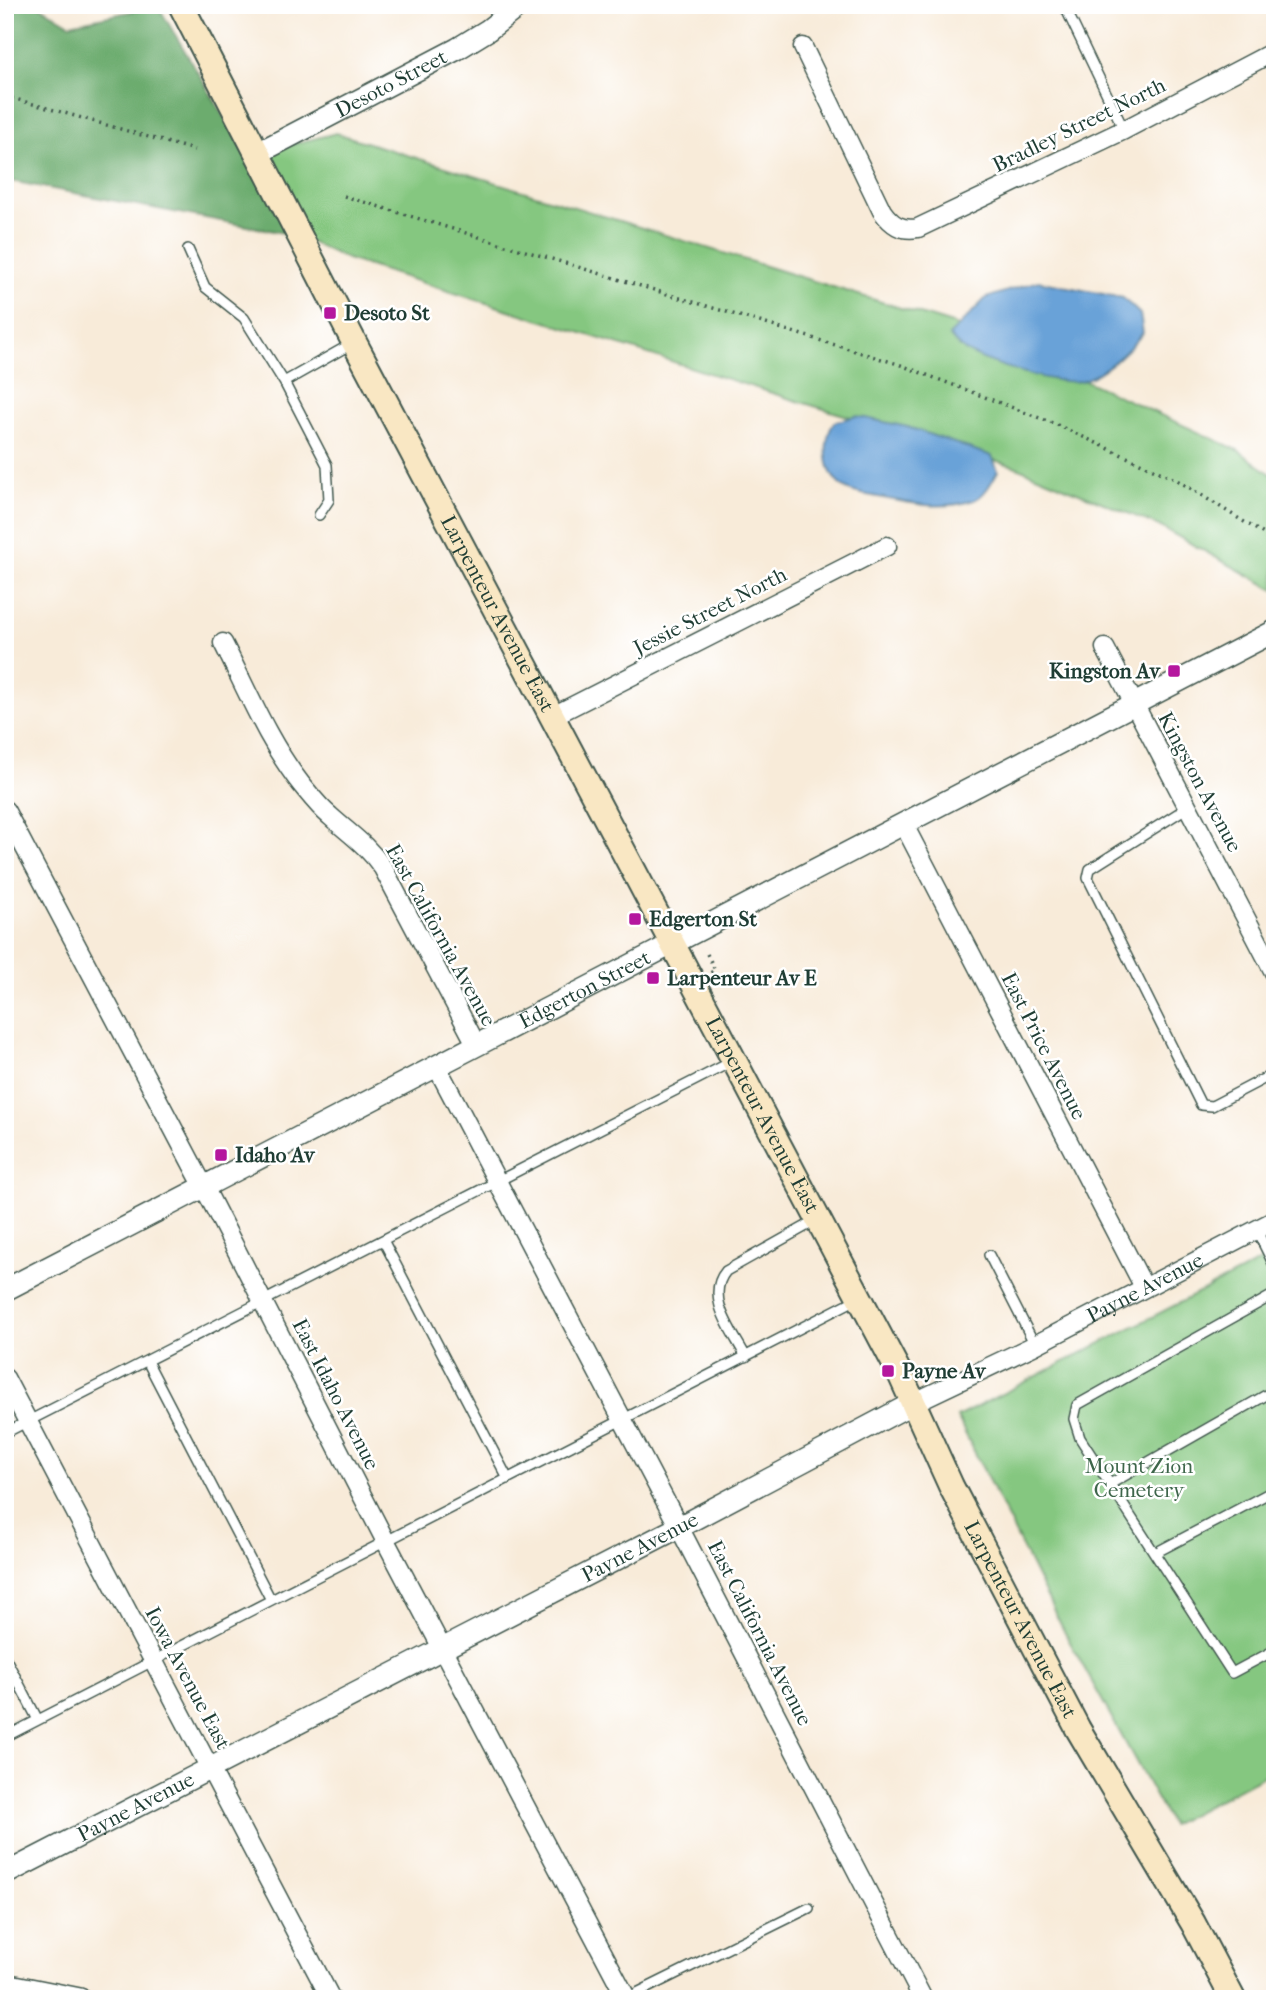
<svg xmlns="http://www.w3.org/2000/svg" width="1280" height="2004" font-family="'IM FELL French Canon',serif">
	<rect width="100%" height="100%" fill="#fff"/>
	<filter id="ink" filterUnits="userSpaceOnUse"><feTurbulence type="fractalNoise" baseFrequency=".0143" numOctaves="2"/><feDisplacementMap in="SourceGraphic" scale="14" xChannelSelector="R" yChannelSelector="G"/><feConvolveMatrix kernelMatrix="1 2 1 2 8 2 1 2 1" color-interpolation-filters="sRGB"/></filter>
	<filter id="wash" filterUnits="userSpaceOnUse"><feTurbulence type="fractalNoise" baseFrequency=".00686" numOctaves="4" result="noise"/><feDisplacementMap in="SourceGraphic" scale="28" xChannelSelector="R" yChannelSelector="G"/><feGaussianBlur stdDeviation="1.57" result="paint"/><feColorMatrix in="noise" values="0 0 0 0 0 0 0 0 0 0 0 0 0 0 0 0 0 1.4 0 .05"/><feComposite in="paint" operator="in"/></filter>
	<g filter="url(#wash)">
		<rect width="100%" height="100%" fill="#f8ebd9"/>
		<path fill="#85c780" stroke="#52825a" stroke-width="2" d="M 336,133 L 978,332 L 1238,450 L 1275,477 L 1275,590 L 1159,526 L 1014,466 L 794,400 L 347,259 L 295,235 L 258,153 Z
			M 1275,1254 L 1275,1770 L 1171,1825 L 1066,1635 L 957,1417 Z"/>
		<path fill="#6cac6e" stroke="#467451" stroke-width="2" d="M 5,5 L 38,5 L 70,24 L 158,6 L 295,235 L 5,180 Z"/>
		<path fill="#69a2d8" stroke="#447086" stroke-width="2" d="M 1038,281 L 1123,298 L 1140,314 L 1143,333 C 1127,352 1107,371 1084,380 C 1064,388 978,361 961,348 C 957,345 953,340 949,336 L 986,298 Z
			M 856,416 L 908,427 L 992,456 L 998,471 C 992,481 985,496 974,500 C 942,511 909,503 878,497 C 869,495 859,494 851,491 C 824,481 821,444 834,422 Z"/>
	</g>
	<g filter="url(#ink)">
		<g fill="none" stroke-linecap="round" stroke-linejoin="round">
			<defs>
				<path id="service" d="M 1064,5 L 1124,130
					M 188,249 L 205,287 L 244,318 L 284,382 L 327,465 L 329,500 L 319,515
					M 284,382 L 353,343
					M 1188,807 L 1090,869 L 1088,878 L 1201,1105 L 1212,1106 L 1275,1073
					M 1256,1229 L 1275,1267
					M 383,1240 L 508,1479
					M 989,1255 L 1035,1345
					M 1275,1294 L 1077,1405 L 1074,1419 L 1080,1438 L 1232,1673 L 1275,1650
					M 746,1357 C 733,1332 704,1297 726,1271 L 817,1220
					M 147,1361 L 271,1600
					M 5,1433 L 733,1061
					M 1110,1484 L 1275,1390
					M 1155,1553 L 1275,1490
					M 5,1657 L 38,1720
					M 5,1685 L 6,1685
					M 5,1737 L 857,1299
					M 627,1998 L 809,1908"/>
				<g id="minor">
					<path d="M 803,47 L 882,211 C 892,225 901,231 918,228 L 1124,130 L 1275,51"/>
					<path d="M 223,643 C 247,690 268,742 301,784 C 310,795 319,807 330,816 C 351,835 366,844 383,868 L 477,1046"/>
					<path d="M 1105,648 L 1275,974"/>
					<path d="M 553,716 L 887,546"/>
					<path d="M 5,810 L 204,1187 L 386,1542 L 627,1999"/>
					<path d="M 904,825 L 1144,1287"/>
					<path d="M 437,1067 L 679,1527 L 923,1999"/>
					<path d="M 5,1378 L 331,1999"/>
					<path id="s1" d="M 913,1403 L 1035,1345 L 1275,1220"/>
				</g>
				<g id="tertiary">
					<path id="s2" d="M 258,153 L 457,49 L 488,30 L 520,5"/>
					<path id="s3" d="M 5,1290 L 1275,631"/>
					<path id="s4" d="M 5,1874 L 679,1527 L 913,1403"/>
					<path d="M 5,1984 L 80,1999"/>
				</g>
				<g id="secondary">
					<path id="s5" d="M 181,5 L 354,342 L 901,1376 L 951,1486 L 1046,1668 L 1078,1729 L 1193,1923 L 1233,1999"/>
				</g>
			</defs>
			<use href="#service" stroke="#40574d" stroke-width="12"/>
			<use href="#minor" stroke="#40574d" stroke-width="21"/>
			<use href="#tertiary" stroke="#40574d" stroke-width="24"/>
			<use href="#secondary" stroke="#40574d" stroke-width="28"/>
			<path stroke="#40574d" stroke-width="3.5" stroke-dasharray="2 5" stroke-linecap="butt" d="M 5,96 L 194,150
				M 344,196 L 898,364 L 1055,424 L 1177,480 L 1275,541
				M 707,954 L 715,970 L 710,973"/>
			<use href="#service" stroke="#fff" stroke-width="9"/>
			<use href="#minor" stroke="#fff" stroke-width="18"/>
			<use href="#tertiary" stroke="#fff" stroke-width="21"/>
			<use href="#secondary" stroke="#f9e7c3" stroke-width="24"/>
		</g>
	</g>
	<g fill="#b5179e" stroke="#fff" stroke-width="2.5">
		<rect x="323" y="306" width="14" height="14" rx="3.5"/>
		<rect x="1167" y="664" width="14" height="14" rx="3.5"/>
		<rect x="628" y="912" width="14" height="14" rx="3.5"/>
		<rect x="646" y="971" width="14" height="14" rx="3.5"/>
		<rect x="214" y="1148" width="14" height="14" rx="3.5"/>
		<rect x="881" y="1364" width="14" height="14" rx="3.5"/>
	</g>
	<g text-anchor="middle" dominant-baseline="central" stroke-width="5" stroke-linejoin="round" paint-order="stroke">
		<g font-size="21" fill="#1f3d34" stroke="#fff">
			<text stroke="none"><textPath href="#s2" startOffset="150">Desoto Street</textPath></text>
			<text transform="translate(1079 125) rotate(-26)">Bradley Street North</text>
			<text transform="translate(710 611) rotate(-27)">Jessie Street North</text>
			<text stroke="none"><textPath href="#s5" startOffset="686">Larpenteur Avenue East</textPath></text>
			<text transform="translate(1200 782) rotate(62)">Kingston Avenue</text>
			<text transform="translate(441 935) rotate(61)">East California Avenue</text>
			<text stroke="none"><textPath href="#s3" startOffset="653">Edgerton Street</textPath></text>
			<text transform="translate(1044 1046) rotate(63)">East Price Avenue</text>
			<text stroke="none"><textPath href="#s5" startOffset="1253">Larpenteur Avenue East</textPath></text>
			<text stroke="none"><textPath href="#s1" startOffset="259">Payne Avenue</textPath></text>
			<text transform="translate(336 1394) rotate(63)">East Idaho Avenue</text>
			<text stroke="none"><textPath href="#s4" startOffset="714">Payne Avenue</textPath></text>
			<text stroke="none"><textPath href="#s5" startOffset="1820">Larpenteur Avenue East</textPath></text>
			<text transform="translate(760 1633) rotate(63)">East California Avenue</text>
			<text transform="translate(188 1678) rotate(62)">Iowa Avenue East</text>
			<text stroke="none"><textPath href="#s4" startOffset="147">Payne Avenue</textPath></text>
		</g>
		<g font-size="21" font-weight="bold" fill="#1f3d34" stroke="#fff" text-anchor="start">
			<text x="344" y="313">Desoto St</text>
			<text x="1160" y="671" text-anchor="end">Kingston Av</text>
			<text x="649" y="919">Edgerton St</text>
			<text x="667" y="978">Larpenteur Av E</text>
			<text x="235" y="1155">Idaho Av</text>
			<text x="902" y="1371">Payne Av</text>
		</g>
		<g font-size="21" fill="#3e664b" stroke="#fff">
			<text x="1139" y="1466">Mount Zion<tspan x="1139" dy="24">Cemetery</tspan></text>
		</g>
	</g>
	<rect width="1280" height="2004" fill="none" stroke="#fff" stroke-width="28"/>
</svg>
